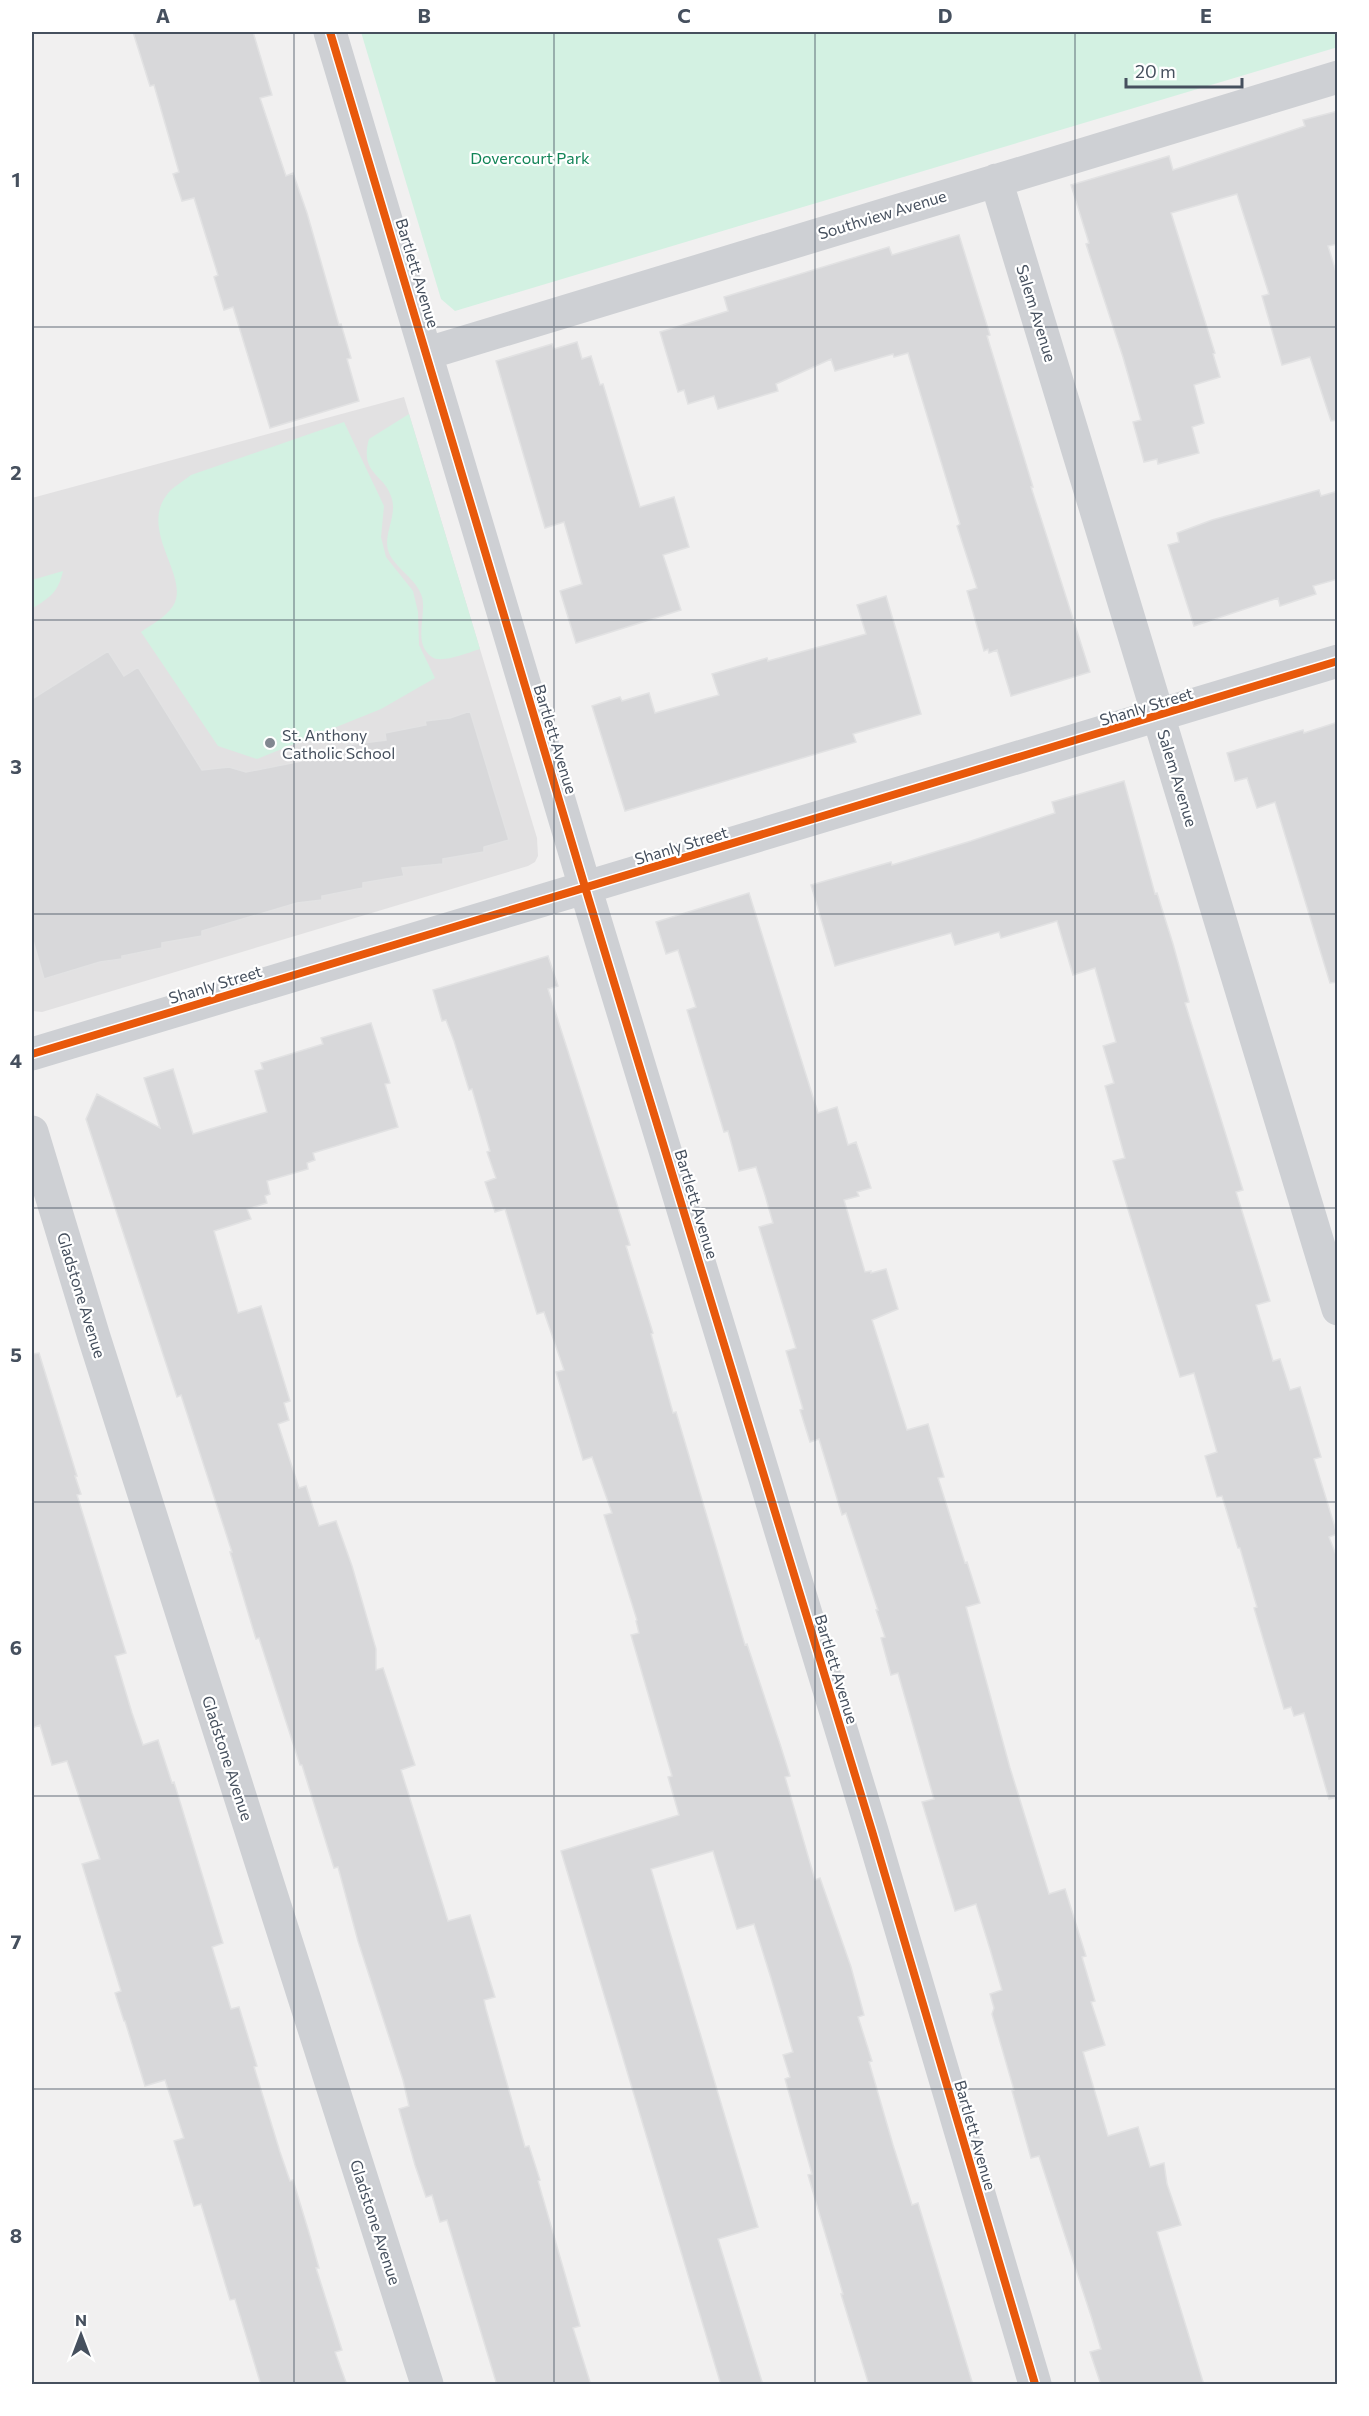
<svg xmlns="http://www.w3.org/2000/svg" width="1369" height="2416" font-family="Commissioner,sans-serif">
	<rect width="100%" height="100%" fill="#f1f0f0"/>
	<path fill="#e2e1e2" d="M 404,397 L 537,838 L 538,856 L 535,862 L 528,866 L 42,1012 L 32,1011 L 32,498 Z"/>
	<path fill="#d3f1e2" d="M 361,32 L 1337,32 L 1338,47 L 455,311 L 441,299 Z
		M 409,414 L 480,649 C 470,652 441,664 432,657 C 412,643 427,616 422,597 C 417,579 396,569 389,553 C 382,535 397,518 392,499 C 385,473 359,475 369,439 Z
		M 344,422 L 384,506 L 381,537 L 386,557 L 413,591 L 418,612 L 419,645 L 435,678 L 381,709 L 257,759 L 218,746 L 141,632 C 152,624 165,618 173,606 C 192,576 133,527 172,489 C 178,484 185,480 191,475 Z
		M 63,571 C 58,593 50,597 32,609 L 32,598 L 34,597 L 32,580 Z"/>
	<path fill="#d8d8da" stroke="#e2e2e3" stroke-width="1.5" d="M 133,32 L 253,32 L 272,95 L 260,98 L 286,176 L 293,173 L 307,213 L 339,325 L 341,324 L 351,358 L 347,359 L 359,401 L 270,428 L 233,307 L 224,310 L 214,277 L 218,275 L 194,198 L 182,201 L 173,174 L 179,172 L 154,85 L 150,86 Z
		M 1338,111 L 1338,244 L 1328,246 L 1338,278 L 1338,420 L 1331,421 L 1310,357 L 1282,365 L 1262,296 L 1269,294 L 1237,194 L 1171,213 L 1215,353 L 1213,354 L 1220,377 L 1194,385 L 1204,423 L 1192,427 L 1199,453 L 1158,464 L 1157,459 L 1144,462 L 1133,422 L 1141,420 L 1123,357 L 1086,244 L 1089,243 L 1071,185 L 1169,156 L 1173,170 L 1305,126 L 1303,120 Z
		M 959,235 L 990,335 L 987,336 L 1033,487 L 1031,487 L 1090,672 L 1011,696 L 997,650 L 989,653 L 988,649 L 984,651 L 967,591 L 977,588 L 957,526 L 960,524 L 908,353 L 894,357 L 893,354 L 835,371 L 831,359 L 776,384 L 778,391 L 718,409 L 714,396 L 688,404 L 684,390 L 678,392 L 660,332 L 728,311 L 724,297 L 889,247 L 892,255 Z
		M 577,342 L 582,359 L 591,356 L 600,385 L 603,384 L 640,507 L 674,497 L 689,547 L 663,555 L 681,610 L 576,643 L 560,591 L 582,584 L 564,522 L 545,528 L 496,361 L 552,344 L 554,349 Z
		M 1319,490 L 1321,496 L 1338,491 L 1338,579 L 1313,586 L 1316,594 L 1280,606 L 1278,598 L 1194,626 L 1168,545 L 1179,542 L 1177,533 L 1212,520 Z
		M 886,596 L 921,714 L 853,734 L 856,742 L 625,811 L 592,706 L 620,697 L 622,701 L 649,693 L 655,713 L 719,695 L 712,674 L 767,658 L 768,661 L 866,634 L 857,605 Z
		M 108,651 L 124,676 L 138,667 L 202,770 L 229,767 L 246,772 L 307,760 L 306,757 L 346,752 L 346,745 L 386,740 L 385,733 L 426,725 L 425,721 L 450,718 L 470,711 L 509,840 L 484,847 L 484,852 L 443,859 L 443,864 L 402,868 L 404,876 L 363,883 L 363,888 L 322,896 L 322,900 L 297,903 L 202,931 L 202,936 L 162,943 L 162,948 L 122,956 L 122,959 L 100,962 L 44,979 L 32,937 L 32,699 Z
		M 1338,722 L 1338,982 L 1330,983 L 1275,802 L 1257,808 L 1247,778 L 1235,781 L 1227,753 L 1303,730 L 1304,733 Z
		M 1124,781 L 1155,894 L 1157,893 L 1173,944 L 1189,1002 L 1185,1003 L 1243,1190 L 1236,1192 L 1270,1301 L 1256,1305 L 1273,1361 L 1280,1359 L 1290,1390 L 1300,1387 L 1321,1457 L 1314,1459 L 1337,1534 L 1329,1537 L 1338,1560 L 1338,1797 L 1329,1799 L 1304,1713 L 1294,1716 L 1291,1707 L 1284,1709 L 1254,1608 L 1257,1607 L 1240,1548 L 1238,1548 L 1222,1496 L 1217,1497 L 1205,1456 L 1217,1452 L 1194,1373 L 1180,1377 L 1113,1161 L 1125,1158 L 1105,1086 L 1114,1083 L 1103,1046 L 1116,1042 L 1095,968 L 1073,975 L 1057,921 L 1001,938 L 999,932 L 955,945 L 951,933 L 835,966 L 811,885 L 891,862 L 892,865 L 971,841 L 1055,813 L 1052,802 Z
		M 749,893 L 818,1113 L 837,1107 L 848,1145 L 856,1142 L 864,1166 L 871,1188 L 857,1192 L 859,1196 L 844,1200 L 865,1272 L 871,1271 L 871,1273 L 886,1269 L 898,1309 L 872,1320 L 907,1430 L 928,1424 L 944,1477 L 938,1478 L 965,1563 L 967,1562 L 980,1603 L 966,1607 L 1010,1768 L 1049,1894 L 1065,1889 L 1086,1956 L 1082,1957 L 1095,2001 L 1091,2002 L 1105,2045 L 1083,2052 L 1108,2136 L 1138,2127 L 1150,2167 L 1164,2163 L 1167,2184 L 1181,2225 L 1157,2232 L 1204,2385 L 1101,2385 L 1090,2352 L 1101,2349 L 1092,2319 L 1039,2156 L 1031,2158 L 1012,2091 L 1014,2090 L 992,2014 L 994,2008 L 990,1994 L 1002,1990 L 990,1949 L 976,1904 L 955,1911 L 922,1802 L 934,1799 L 898,1673 L 891,1675 L 881,1638 L 885,1637 L 876,1610 L 878,1610 L 846,1513 L 842,1515 L 819,1439 L 810,1442 L 800,1410 L 803,1409 L 786,1351 L 796,1348 L 759,1227 L 773,1223 L 765,1195 L 756,1167 L 739,1171 L 728,1131 L 724,1132 L 687,1010 L 696,1007 L 678,950 L 666,954 L 656,922 Z
		M 548,956 L 558,986 L 548,989 L 630,1245 L 626,1246 L 653,1333 L 651,1334 L 673,1413 L 676,1412 L 745,1645 L 747,1644 L 780,1744 L 790,1776 L 785,1777 L 815,1880 L 820,1878 L 851,1967 L 864,2015 L 858,2017 L 872,2061 L 869,2062 L 893,2145 L 912,2205 L 918,2203 L 973,2385 L 869,2385 L 841,2294 L 843,2294 L 808,2175 L 812,2174 L 785,2079 L 790,2077 L 783,2055 L 793,2052 L 771,1978 L 754,1924 L 737,1929 L 713,1851 L 651,1869 L 758,2227 L 718,2239 L 763,2385 L 721,2385 L 561,1851 L 679,1815 L 668,1777 L 672,1776 L 631,1635 L 639,1633 L 636,1621 L 637,1620 L 604,1515 L 612,1513 L 592,1457 L 583,1460 L 556,1372 L 564,1370 L 544,1312 L 537,1314 L 505,1209 L 495,1212 L 485,1182 L 496,1178 L 487,1152 L 490,1151 L 472,1089 L 469,1090 L 454,1041 L 446,1020 L 442,1021 L 433,990 Z
		M 371,1023 L 390,1083 L 385,1084 L 398,1127 L 313,1153 L 315,1160 L 307,1163 L 308,1169 L 267,1181 L 270,1194 L 265,1196 L 267,1203 L 247,1209 L 251,1219 L 214,1231 L 238,1313 L 261,1306 L 290,1401 L 284,1403 L 289,1420 L 278,1424 L 299,1488 L 306,1486 L 319,1526 L 336,1521 L 352,1566 L 376,1649 L 376,1670 L 383,1668 L 415,1765 L 401,1770 L 448,1921 L 470,1915 L 495,1997 L 484,2000 L 486,2009 L 525,2147 L 529,2146 L 540,2180 L 538,2181 L 580,2326 L 573,2328 L 591,2385 L 497,2385 L 447,2220 L 440,2222 L 432,2195 L 426,2197 L 415,2165 L 399,2109 L 409,2106 L 403,2080 L 358,1941 L 338,1867 L 334,1868 L 302,1765 L 300,1765 L 259,1638 L 256,1639 L 230,1552 L 232,1552 L 181,1395 L 177,1397 L 86,1119 L 97,1094 L 160,1128 L 144,1078 L 173,1069 L 193,1134 L 267,1112 L 255,1071 L 263,1069 L 261,1063 L 323,1044 L 321,1038 Z
		M 39,1353 L 77,1476 L 75,1476 L 81,1494 L 77,1495 L 126,1653 L 115,1656 L 132,1713 L 143,1745 L 158,1740 L 172,1783 L 174,1782 L 223,1943 L 212,1947 L 231,2009 L 239,2007 L 257,2066 L 254,2067 L 280,2152 L 290,2181 L 293,2180 L 310,2236 L 319,2268 L 316,2268 L 342,2350 L 335,2352 L 347,2385 L 261,2385 L 235,2299 L 230,2300 L 201,2204 L 194,2206 L 174,2141 L 184,2138 L 165,2080 L 145,2086 L 125,2021 L 124,2021 L 115,1993 L 121,1991 L 82,1864 L 100,1859 L 67,1761 L 52,1765 L 40,1725 L 32,1728 L 32,1354 Z"/>
	<g fill="none" stroke-linecap="round" stroke-linejoin="round">
		<path stroke="#ced0d4" stroke-width="33" d="M 330,32 L 585,887 L 872,1831 L 1035,2384
			M 996,180 L 1338,1309
			M 428,353 L 1338,77
			M 32,1054 L 1338,661
			M 32,1132 L 94,1337 L 427,2384"/>
		<defs>
			<path id="cycleway" d="M 330,32 L 585,887 L 872,1831 L 1035,2384
				M 32,1054 L 1338,661"/>
		</defs>
		<use href="#cycleway" stroke="#fff" stroke-width="11"/>
		<use href="#cycleway" stroke="#e8590c" stroke-width="8"/>
	</g>
	<path fill="none" stroke="#46505e" stroke-width="1.5" stroke-opacity="0.55" d="M 294,32 L 294,2384M 554,32 L 554,2384M 815,32 L 815,2384M 1075,32 L 1075,2384M 32,327 L 1338,327M 32,620 L 1338,620M 32,914 L 1338,914M 32,1208 L 1338,1208M 32,1502 L 1338,1502M 32,1796 L 1338,1796M 32,2089 L 1338,2089"/>
	<circle fill="#828891" stroke="#fff" stroke-width="2" cx="270" cy="743" r="6"/>
	<g text-anchor="middle" dominant-baseline="central" stroke-width="4.5" stroke-linejoin="round" paint-order="stroke">
		<g font-size="16" fill="#118457" stroke="#fff">
			<text x="530" y="157">Dovercourt Park</text>
		</g>
		<g font-size="16" fill="#46505e" stroke="#fff">
			<text transform="translate(882 214) rotate(-17)">Southview Avenue</text>
			<text transform="translate(418 273) rotate(73)">Bartlett Avenue</text>
			<text transform="translate(1037 313) rotate(73)">Salem Avenue</text>
			<text transform="translate(1146 706) rotate(-17)">Shanly Street</text>
			<text transform="translate(556 739) rotate(73)">Bartlett Avenue</text>
			<text transform="translate(1178 778) rotate(73)">Salem Avenue</text>
			<text transform="translate(681 845) rotate(-17)">Shanly Street</text>
			<text transform="translate(215 984) rotate(-17)">Shanly Street</text>
			<text transform="translate(697 1204) rotate(73)">Bartlett Avenue</text>
			<text transform="translate(82 1295) rotate(73)">Gladstone Avenue</text>
			<text transform="translate(837 1669) rotate(73)">Bartlett Avenue</text>
			<text transform="translate(228 1758) rotate(72)">Gladstone Avenue</text>
			<text transform="translate(976 2135) rotate(74)">Bartlett Avenue</text>
			<text transform="translate(376 2222) rotate(72)">Gladstone Avenue</text>
		</g>
		<g font-size="16" fill="#46505e" stroke="#fff" text-anchor="start">
			<text x="282" y="734">St. Anthony<tspan x="282" dy="18">Catholic School</tspan></text>
		</g>
	</g>
	<rect width="1369" height="2416" fill="none" stroke="#ffffff" stroke-width="66"/>
	<g transform="translate(81 2335)" stroke="#ffffff" stroke-width="4.5" paint-order="stroke">
	<path d="M0-4.5L10 22L0 15L-10 22Z" fill="#46505e"/>
	<text y="-9" font-size="16" font-weight="bold" text-anchor="middle" fill="#46505e">N</text>
	</g>
	<path d="M1126 78v9h116v-9" fill="none" stroke="#46505e" stroke-width="3"/>
	<text x="1135" y="78" font-size="18" fill="#46505e" stroke="#ffffff" stroke-width="4.5" paint-order="stroke">20 m</text>
	<rect x="33" y="33" width="1303" height="2350" fill="none" stroke="#46505e" stroke-width="2"/>
	<g font-size="20" text-anchor="middle" font-weight="bold" fill="#46505e">
		<text x="163" y="23">A</text>
		<text x="424" y="23">B</text>
		<text x="684" y="23">C</text>
		<text x="945" y="23">D</text>
		<text x="1206" y="23">E</text>
		<text x="16" y="187">1</text>
		<text x="16" y="480">2</text>
		<text x="16" y="774">3</text>
		<text x="16" y="1068">4</text>
		<text x="16" y="1362">5</text>
		<text x="16" y="1655">6</text>
		<text x="16" y="1949">7</text>
		<text x="16" y="2243">8</text>
	</g>
</svg>
